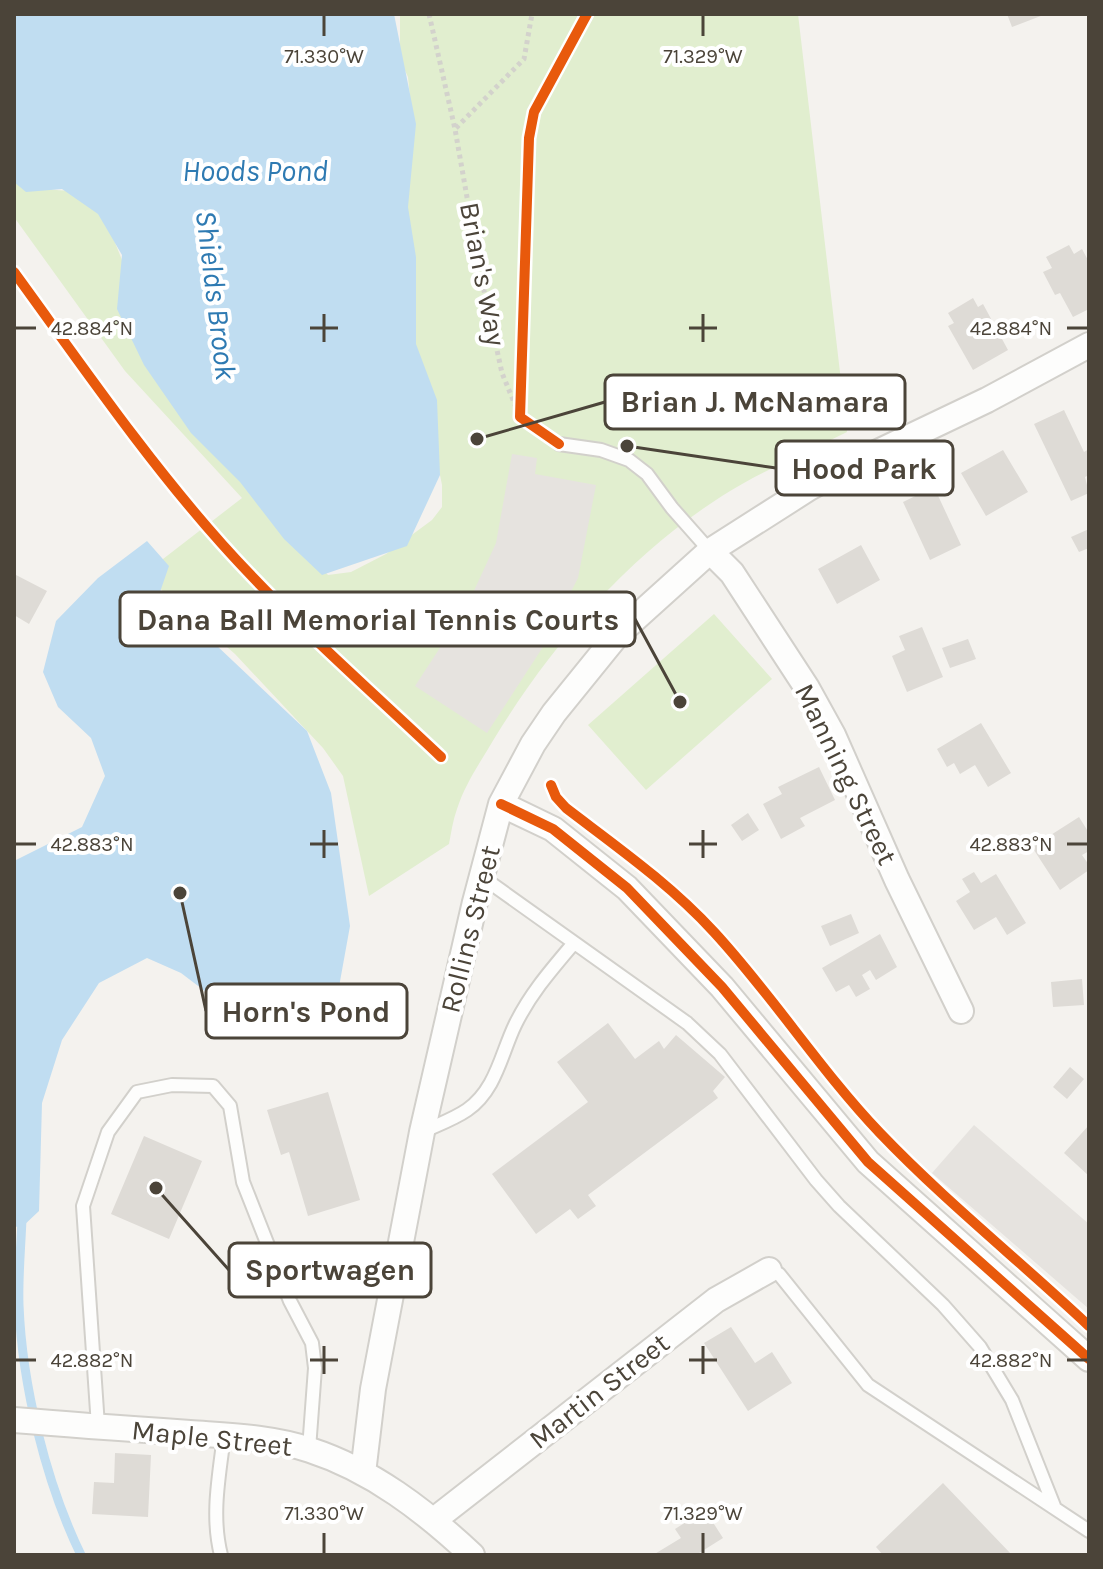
<svg xmlns="http://www.w3.org/2000/svg" width="1103" height="1569" font-family="Karla,sans-serif">
	<rect width="100%" height="100%" fill="#f4f2ee"/>
	<path fill="#e1eecf" d="M 400,14 L 798,14 L 847,432 C 806,453 761,471 722,496 C 628,556 552,644 494,739 C 481,761 465,784 457,809 C 453,820 451,833 449,844 L 369,896 L 343,776 L 323,748 L 235,654 L 157,586 L 163,559 L 242,498 L 125,371 L 14,217 L 14,171 C 33,190 57,191 82,191 L 102,210 L 122,260 L 269,510 L 328,575 L 351,572 L 386,554 L 432,520 L 442,507 L 442,485 L 429,420 L 416,382 L 406,206 L 410,98 L 408,77 L 400,60 Z
		M 714,614 L 772,679 L 646,790 L 588,725 Z"/>
	<path fill="#e6e3df" d="M 512,454 L 537,458 L 535,474 L 596,485 L 578,578 L 541,650 L 487,733 L 415,686 L 466,608 L 496,543 Z
		M 974,1125 L 1089,1224 L 1089,1309 L 932,1173 Z"/>
	<path fill="#c0ddf1" d="M 14,14 L 394,14 L 416,124 L 408,207 L 416,257 L 416,344 L 437,400 L 440,475 L 407,546 L 322,575 L 284,539 L 240,482 L 191,433 L 144,365 L 117,309 L 122,255 L 98,214 L 62,189 L 26,192 L 14,182 Z
		M 147,541 L 169,566 L 160,592 L 307,731 L 331,793 L 350,926 L 337,998 L 299,1007 L 235,1014 L 181,973 L 147,958 L 99,983 L 62,1040 L 42,1103 L 39,1211 L 21,1228 L 14,1226 L 14,861 L 82,827 L 105,776 L 91,738 L 58,707 L 43,672 L 56,621 L 98,578 Z"/>
	<g fill="none" stroke-linecap="round" stroke-linejoin="round">
		<path stroke="#c0ddf1" stroke-width="9" d="M 22,1218 C 21,1247 18,1276 19,1305 C 22,1385 46,1483 81,1555"/>
	</g>
	<path fill="#dedbd6" d="M 1007,14 L 1046,14 L 1012,27 Z
		M 1069,245 L 1074,254 L 1082,249 L 1089,262 L 1089,309 L 1073,317 L 1060,293 L 1055,295 L 1043,272 L 1052,268 L 1046,257 Z
		M 973,298 L 978,307 L 983,304 L 1008,350 L 973,370 L 948,326 L 954,323 L 948,313 Z
		M 1064,410 L 1084,452 L 1089,449 L 1089,475 L 1085,477 L 1089,493 L 1071,501 L 1034,424 Z
		M 1003,450 L 1028,492 L 986,516 L 961,473 Z
		M 934,487 L 961,545 L 930,560 L 903,502 Z
		M 1089,529 L 1089,548 L 1079,552 L 1071,537 Z
		M 861,545 L 880,580 L 837,604 L 818,569 Z
		M 16,575 L 47,591 L 29,624 L 14,615 L 14,579 Z
		M 922,627 L 943,677 L 907,692 L 892,656 L 905,650 L 899,636 Z
		M 968,639 L 976,659 L 950,668 L 942,648 Z
		M 981,723 L 1011,773 L 988,787 L 975,765 L 960,774 L 954,763 L 947,767 L 937,749 Z
		M 819,767 L 835,800 L 800,818 L 805,826 L 781,839 L 763,804 L 782,794 L 778,787 Z
		M 748,813 L 759,830 L 742,841 L 731,825 Z
		M 1079,817 L 1089,833 L 1089,851 L 1082,855 L 1089,865 L 1089,870 L 1060,890 L 1032,847 Z
		M 974,872 L 981,883 L 996,874 L 1026,923 L 1007,935 L 996,917 L 974,930 L 956,901 L 970,892 L 962,879 Z
		M 851,914 L 859,933 L 830,946 L 821,926 Z
		M 880,934 L 897,967 L 876,980 L 870,970 L 862,975 L 870,989 L 856,997 L 849,985 L 836,992 L 822,968 Z
		M 1082,979 L 1084,1005 L 1053,1007 L 1051,982 Z
		M 608,1023 L 635,1059 L 659,1041 L 664,1049 L 676,1035 L 725,1077 L 713,1091 L 718,1098 L 588,1195 L 596,1206 L 578,1219 L 570,1209 L 536,1234 L 492,1174 L 588,1102 L 557,1062 Z
		M 1070,1067 L 1084,1079 L 1067,1099 L 1053,1087 Z
		M 328,1092 L 360,1200 L 308,1216 L 289,1152 L 281,1155 L 267,1110 Z
		M 1089,1125 L 1089,1176 L 1064,1153 Z
		M 144,1136 L 202,1161 L 169,1239 L 111,1214 Z
		M 731,1327 L 755,1363 L 772,1352 L 792,1383 L 748,1411 L 704,1343 Z
		M 115,1453 L 151,1455 L 148,1517 L 92,1514 L 94,1482 L 114,1483 Z
		M 943,1483 L 1012,1555 L 883,1555 L 876,1547 Z
		M 705,1510 L 723,1538 L 696,1555 L 653,1555 L 681,1538 L 675,1529 Z"/>
	<g fill="none" stroke-linecap="round" stroke-linejoin="round">
		<defs>
			<path id="lane" d="M 559,444 L 601,450 L 629,460 L 647,474 L 672,508 L 710,551
				M 482,877 L 687,1023 L 720,1054 L 816,1180 L 839,1206 L 943,1305 L 980,1347 L 1012,1400 L 1054,1506
				M 422,1132 C 437,1125 454,1119 467,1110 C 496,1090 501,1054 515,1025 C 530,994 551,970 573,944
				M 769,1270 L 779,1274 L 868,1385 L 1089,1531
				M 98,1426 L 83,1206 L 108,1132 L 137,1092 L 172,1085 L 213,1086 L 230,1106 L 243,1182 L 290,1301 L 312,1343 L 315,1368 L 309,1449
				M 221,1555 C 211,1516 219,1476 224,1436"/>
			<path id="street" d="M 710,551 L 732,573 L 807,688 L 833,735 L 897,880 L 961,1011
				M 501,804 L 553,829 L 627,888 L 722,987 L 868,1162 L 1089,1359
				M 14,1420 C 73,1425 131,1429 190,1433 C 230,1436 272,1437 310,1450 C 372,1470 425,1511 472,1555
				M 363,1473 L 373,1389 L 422,1132 L 475,902 L 501,804 L 533,744 L 554,713 L 618,634 L 710,551 L 809,488 L 855,463 L 987,400 L 1089,345
				M 434,1520 L 716,1300 L 769,1270"/>
		</defs>
		<use href="#lane" stroke="#d2d0cb" stroke-width="16"/>
		<use href="#street" stroke="#d2d0cb" stroke-width="28"/>
		<path stroke="#d3d2cc" stroke-width="5" stroke-dasharray="4 4" stroke-linecap="butt" d="M 429,14 L 455,129 L 481,277 L 502,373 L 520,417
			M 456,128 L 524,59 L 532,14"/>
		<use href="#lane" stroke="#fdfdfc" stroke-width="12"/>
		<use href="#street" stroke="#fdfdfc" stroke-width="24"/>
		<defs>
			<path id="cycleway" d="M 14,272 C 81,364 146,459 222,544 C 290,620 367,687 441,757
				M 559,444 L 520,417 L 529,138 L 534,112 L 587,14
				M 551,785 L 556,797 L 566,808 C 617,847 670,884 714,932 C 773,996 820,1070 880,1133 C 945,1201 1020,1261 1089,1326
				M 501,804 L 553,829 L 627,888 L 722,987 L 868,1162 L 1089,1359"/>
		</defs>
		<use href="#cycleway" stroke="#fff" stroke-width="15"/>
		<use href="#cycleway" stroke="#e8590c" stroke-width="10"/>
	</g>
	<path fill="none" stroke="#4b4439" stroke-width="3" d="M 324,16 L 324,36M 703,16 L 703,36M 324,314 L 324,342M 703,314 L 703,342M 16,328 L 36,328M 310,328 L 338,328M 689,328 L 717,328M 1067,328 L 1087,328M 324,830 L 324,858M 703,830 L 703,858M 16,844 L 36,844M 310,844 L 338,844M 689,844 L 717,844M 1067,844 L 1087,844M 324,1346 L 324,1374M 703,1346 L 703,1374M 16,1360 L 36,1360M 310,1360 L 338,1360M 689,1360 L 717,1360M 1067,1360 L 1087,1360M 324,1533 L 324,1553M 703,1533 L 703,1553"/>
	<g text-anchor="middle" dominant-baseline="central" stroke-width="8" stroke-linejoin="round" paint-order="stroke">
		<g font-size="28" fill="#4b4439" stroke="#fff">
			<text transform="translate(483 274) rotate(79)">Brian's Way</text>
			<text transform="translate(846 774) rotate(64)">Manning Street</text>
			<text transform="translate(470 929) rotate(-76)">Rollins Street</text>
			<text transform="translate(599 1391) rotate(-38)">Martin Street</text>
			<text transform="translate(212 1438) rotate(6)">Maple Street</text>
		</g>
		<g font-size="30" font-style="italic" fill="#2e7ab2" stroke="#fff">
			<text x="255" y="171">Hoods Pond</text>
			<text transform="translate(216 295) rotate(83)">Shields Brook</text>
		</g>
	</g>
	<g font-size="20" text-anchor="middle" fill="#4b4439" stroke="#fff" stroke-width="8" stroke-linejoin="round" paint-order="stroke">
		<text x="324" y="63">71.330°W</text>
		<text x="703" y="63">71.329°W</text>
		<text x="92" y="335">42.884°N</text>
		<text x="1011" y="335">42.884°N</text>
		<text x="92" y="851">42.883°N</text>
		<text x="1011" y="851">42.883°N</text>
		<text x="92" y="1367">42.882°N</text>
		<text x="1011" y="1367">42.882°N</text>
		<text x="324" y="1520">71.330°W</text>
		<text x="703" y="1520">71.329°W</text>
	</g>
	<path fill="none" stroke="#4b4439" stroke-width="3" d="M477 439L605 402M627 446L776 468M680 702L635 619M180 893L206 1011M156 1188L229 1270"/>
	<g fill="#4b4439" stroke="#fff" stroke-width="3">
		<circle cx="477" cy="439" r="8"/>
		<circle cx="627" cy="446" r="8"/>
		<circle cx="680" cy="702" r="8"/>
		<circle cx="180" cy="893" r="8"/>
		<circle cx="156" cy="1188" r="8"/>
	</g>
	<g fill="#fff" stroke="#4b4439" stroke-width="3">
		<rect x="605" y="375" width="300" height="54" rx="8"/>
		<rect x="776" y="441" width="177" height="54" rx="8"/>
		<rect x="120" y="592" width="515" height="54" rx="8"/>
		<rect x="206" y="984" width="201" height="54" rx="8"/>
		<rect x="229" y="1243" width="202" height="54" rx="8"/>
	</g>
	<g font-size="30" text-anchor="middle" font-weight="bold" fill="#4b4439">
		<text x="755" y="412">Brian J. McNamara</text>
		<text x="864" y="479">Hood Park</text>
		<text x="378" y="630">Dana Ball Memorial Tennis Courts</text>
		<text x="306" y="1022">Horn's Pond</text>
		<text x="330" y="1280">Sportwagen</text>
	</g>
	<rect width="1103" height="1569" fill="none" stroke="#4b4439" stroke-width="32"/>
</svg>
